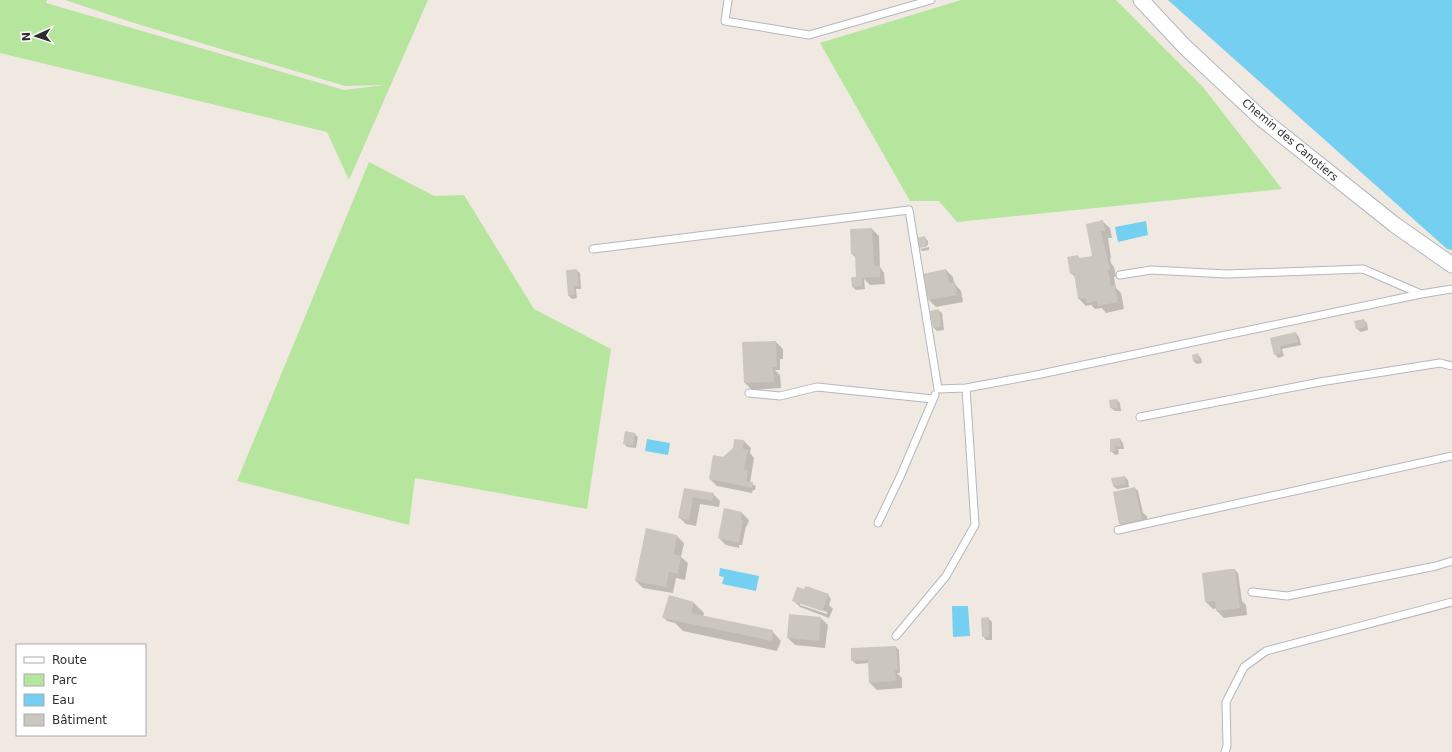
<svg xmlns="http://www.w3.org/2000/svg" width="1452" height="752" font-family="'DejaVu Sans',sans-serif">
	<rect width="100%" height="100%" fill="#efe9e1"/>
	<path fill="#b6e59e" d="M 0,0 L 47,0 L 46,3 L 344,90 L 385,85 L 345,86 L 131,22 L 65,0 L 428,0 L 349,180 L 327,132 L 0,53 Z
		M 961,0 L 1116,0 L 1203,87 L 1282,189 L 957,222 L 939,201 L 910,201 L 820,43 Z
		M 369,162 L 434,196 L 464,195 L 534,309 L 611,349 L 587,509 L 415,478 L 409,525 L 237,481 Z"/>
	<path fill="#75cff0" d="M 1168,0 L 1452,0 L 1452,250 L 1447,249 Z
		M 1146,221 L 1148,235 L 1118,242 L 1115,227 Z
		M 647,439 L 670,443 L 668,455 L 645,451 Z
		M 720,568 L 759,576 L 756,591 L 722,584 L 724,577 L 719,576 Z
		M 968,606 L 970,636 L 953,637 L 952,606 Z"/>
	<path fill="#0003" fill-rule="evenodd" d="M 1102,221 L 1110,228 L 1112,238 L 1108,238 L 1111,258 L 1110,258 L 1111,263 L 1114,267 L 1116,276 L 1114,277 L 1116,288 L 1121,293 L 1124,309 L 1106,313 L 1102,308 L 1095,309 L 1091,305 L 1086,306 L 1079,299 L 1075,277 L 1071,273 L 1078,257 L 1081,259 L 1093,257 Z
		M 872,229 L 879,236 L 880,267 L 884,273 L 885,284 L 870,285 L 864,279 L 865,289 L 856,290 L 853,287 L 857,278 L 856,258 L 852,254 Z
		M 924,237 L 928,241 L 928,245 L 920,247 L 920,249 L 919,248 Z
		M 929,247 L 929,250 L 922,251 L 920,249 Z
		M 576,270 L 580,273 L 581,289 L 576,289 L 577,298 L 572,299 L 569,296 Z
		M 946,270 L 953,277 L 954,283 L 961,291 L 963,302 L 936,307 L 929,300 Z
		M 938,310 L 942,313 L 944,330 L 937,331 L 934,328 Z
		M 1364,320 L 1367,323 L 1368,330 L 1361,332 L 1357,329 Z
		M 1296,333 L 1299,337 L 1301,345 L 1282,349 L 1284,356 L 1278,358 L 1275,354 L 1271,338 Z
		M 776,342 L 783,349 L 783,359 L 780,359 L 780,370 L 775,370 L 780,375 L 781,388 L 752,390 L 745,383 Z
		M 1198,355 L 1201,358 L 1202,363 L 1197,364 L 1193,361 Z
		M 1117,400 L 1120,403 L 1121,411 L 1115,411 L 1111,408 Z
		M 635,434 L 638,437 L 636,448 L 627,447 L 624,443 Z
		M 1120,439 L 1123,443 L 1124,449 L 1118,449 L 1119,454 L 1115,455 L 1111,451 L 1111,440 Z
		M 744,441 L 751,448 L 750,453 L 754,458 L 750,483 L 756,486 L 755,490 L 753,490 L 752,493 L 717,486 L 710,479 L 723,458 Z
		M 1125,477 L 1128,480 L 1129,487 L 1117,489 L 1113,486 Z
		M 1135,488 L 1138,491 L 1143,513 L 1147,516 L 1148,527 L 1127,531 L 1120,524 Z
		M 685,489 L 713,494 L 720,501 L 719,507 L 700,504 L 696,526 L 686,524 L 679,517 Z
		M 725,509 L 742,513 L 749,520 L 747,526 L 746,526 L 742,545 L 739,545 L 739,548 L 726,545 L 719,538 Z
		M 677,536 L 684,543 L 681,557 L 688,563 L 685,580 L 676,578 L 673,593 L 643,588 L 636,581 Z
		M 1235,570 L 1238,573 L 1242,601 L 1246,605 L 1247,615 L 1224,618 L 1217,611 L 1217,608 L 1213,609 L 1206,602 Z
		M 828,595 L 831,599 L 829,605 L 833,609 L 829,618 L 800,607 L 793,600 ZM 800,602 L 827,612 L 827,614 L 800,605 Z
		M 694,603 L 704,613 L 703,617 L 772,631 L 781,641 L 777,651 L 683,631 L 675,623 L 667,621 L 663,617 Z
		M 821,618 L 828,625 L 825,648 L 795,645 L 788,638 Z
		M 988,618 L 992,622 L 992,640 L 986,640 L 983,636 Z
		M 896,647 L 899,650 L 900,673 L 897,673 L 902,678 L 902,688 L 877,690 L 870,683 L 869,663 L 856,664 L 852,660 Z"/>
	<path fill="#cbc7bf" d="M 1103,220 L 1105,231 L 1101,231 L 1110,269 L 1108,270 L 1111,286 L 1115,285 L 1118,302 L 1098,306 L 1097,301 L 1087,303 L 1086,298 L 1078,299 L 1074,273 L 1070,274 L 1067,257 L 1078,255 L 1079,258 L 1092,256 L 1086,224 Z
		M 872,228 L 874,266 L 880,265 L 880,277 L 862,278 L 862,286 L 852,287 L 851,277 L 856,277 L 855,254 L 851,254 L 850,229 Z
		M 925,236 L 927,247 L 918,248 L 916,238 Z
		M 577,269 L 579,286 L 574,286 L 575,295 L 568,296 L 566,270 Z
		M 946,269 L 949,283 L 955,282 L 957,295 L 928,300 L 923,274 Z
		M 939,309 L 941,327 L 933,328 L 930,311 Z
		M 1364,319 L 1366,327 L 1356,329 L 1354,321 Z
		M 1296,332 L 1298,342 L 1280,346 L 1281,353 L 1274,355 L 1270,338 Z
		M 776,341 L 777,367 L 773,367 L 774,382 L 744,383 L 742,342 Z
		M 1198,353 L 1199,360 L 1193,361 L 1192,355 Z
		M 1117,399 L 1118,408 L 1110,408 L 1109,400 Z
		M 625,431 L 635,433 L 633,446 L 623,444 Z
		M 1120,438 L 1121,446 L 1115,446 L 1116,451 L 1110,452 L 1110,439 Z
		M 734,439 L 744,440 L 743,449 L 748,450 L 744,470 L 748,470 L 746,481 L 753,482 L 752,488 L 709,479 L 713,455 L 723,457 L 733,448 Z
		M 1125,476 L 1126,484 L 1113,486 L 1111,478 Z
		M 1135,487 L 1142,520 L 1119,524 L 1113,492 Z
		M 684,488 L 714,493 L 712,501 L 693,497 L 689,520 L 678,518 Z
		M 724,508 L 742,512 L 741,520 L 743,520 L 739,543 L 718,538 Z
		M 646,528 L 677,535 L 674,554 L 681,556 L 678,574 L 669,572 L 666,587 L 635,581 Z
		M 1230,569 L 1235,569 L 1240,608 L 1216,611 L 1215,601 L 1205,602 L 1202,573 Z
		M 806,586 L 829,594 L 822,611 L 792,601 L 797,587 L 804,589 Z
		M 669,595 L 694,602 L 691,613 L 773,630 L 772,641 L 662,618 Z
		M 789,614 L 821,617 L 819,641 L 787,638 Z
		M 989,617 L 989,637 L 982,637 L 981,618 Z
		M 896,646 L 898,670 L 895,670 L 896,681 L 869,683 L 868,660 L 851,661 L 851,648 Z"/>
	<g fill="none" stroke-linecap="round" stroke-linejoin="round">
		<defs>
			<path id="lane" d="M 728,0 L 725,21 L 809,35 L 931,0
				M 593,249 L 909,210 L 938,389 L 966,388 L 1036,375 L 1421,294
				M 1120,275 L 1151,270 L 1227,274 L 1363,269 L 1421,294 L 1452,289
				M 749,393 L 780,396 L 817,387 L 933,399
				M 1140,417 L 1320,382 L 1440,363 L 1452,366
				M 878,523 L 900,477 L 935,395
				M 1118,530 L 1452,456
				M 1252,592 L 1287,596 L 1436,566 L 1452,561
				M 896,636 L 946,576 L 975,525 L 966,388
				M 1225,752 L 1227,746 L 1226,702 L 1244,667 L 1266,651 L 1452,602"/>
			<path id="street" d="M 1141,0 L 1184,46 L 1262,119 L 1395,225 L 1452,265"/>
		</defs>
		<use href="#lane" stroke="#b4b7c1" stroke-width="9"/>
		<use href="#street" stroke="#b4b7c1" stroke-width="17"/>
		<use href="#lane" stroke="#fff" stroke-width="7"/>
		<use href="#street" stroke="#fff" stroke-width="15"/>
	</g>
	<g text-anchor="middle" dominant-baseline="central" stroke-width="3" stroke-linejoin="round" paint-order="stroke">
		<g font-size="11" fill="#2e2e2e" stroke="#fff">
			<text transform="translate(1290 140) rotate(40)">Chemin des Canotiers</text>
		</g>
	</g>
	<rect x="16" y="644" width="130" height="92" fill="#ffffff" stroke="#ababab"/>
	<rect x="24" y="657" width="20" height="6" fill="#ffffff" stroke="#ababab"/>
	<text x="52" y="664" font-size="12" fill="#2e2e2e">Route</text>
	<rect x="24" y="674" width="20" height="12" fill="#b6e59e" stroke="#ababab"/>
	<text x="52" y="684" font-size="12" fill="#2e2e2e">Parc</text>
	<rect x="24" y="694" width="20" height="12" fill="#75cff0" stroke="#ababab"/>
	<text x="52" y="704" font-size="12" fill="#2e2e2e">Eau</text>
	<rect x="24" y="714" width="20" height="12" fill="#cbc7bf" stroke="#ababab"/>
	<text x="52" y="724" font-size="12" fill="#2e2e2e">Bâtiment</text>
	<g transform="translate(36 36) rotate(267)" stroke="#ffffff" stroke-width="3" paint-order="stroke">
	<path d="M0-3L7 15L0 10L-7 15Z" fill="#2e2e2e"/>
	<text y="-6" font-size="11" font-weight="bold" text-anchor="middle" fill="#2e2e2e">N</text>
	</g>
</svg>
